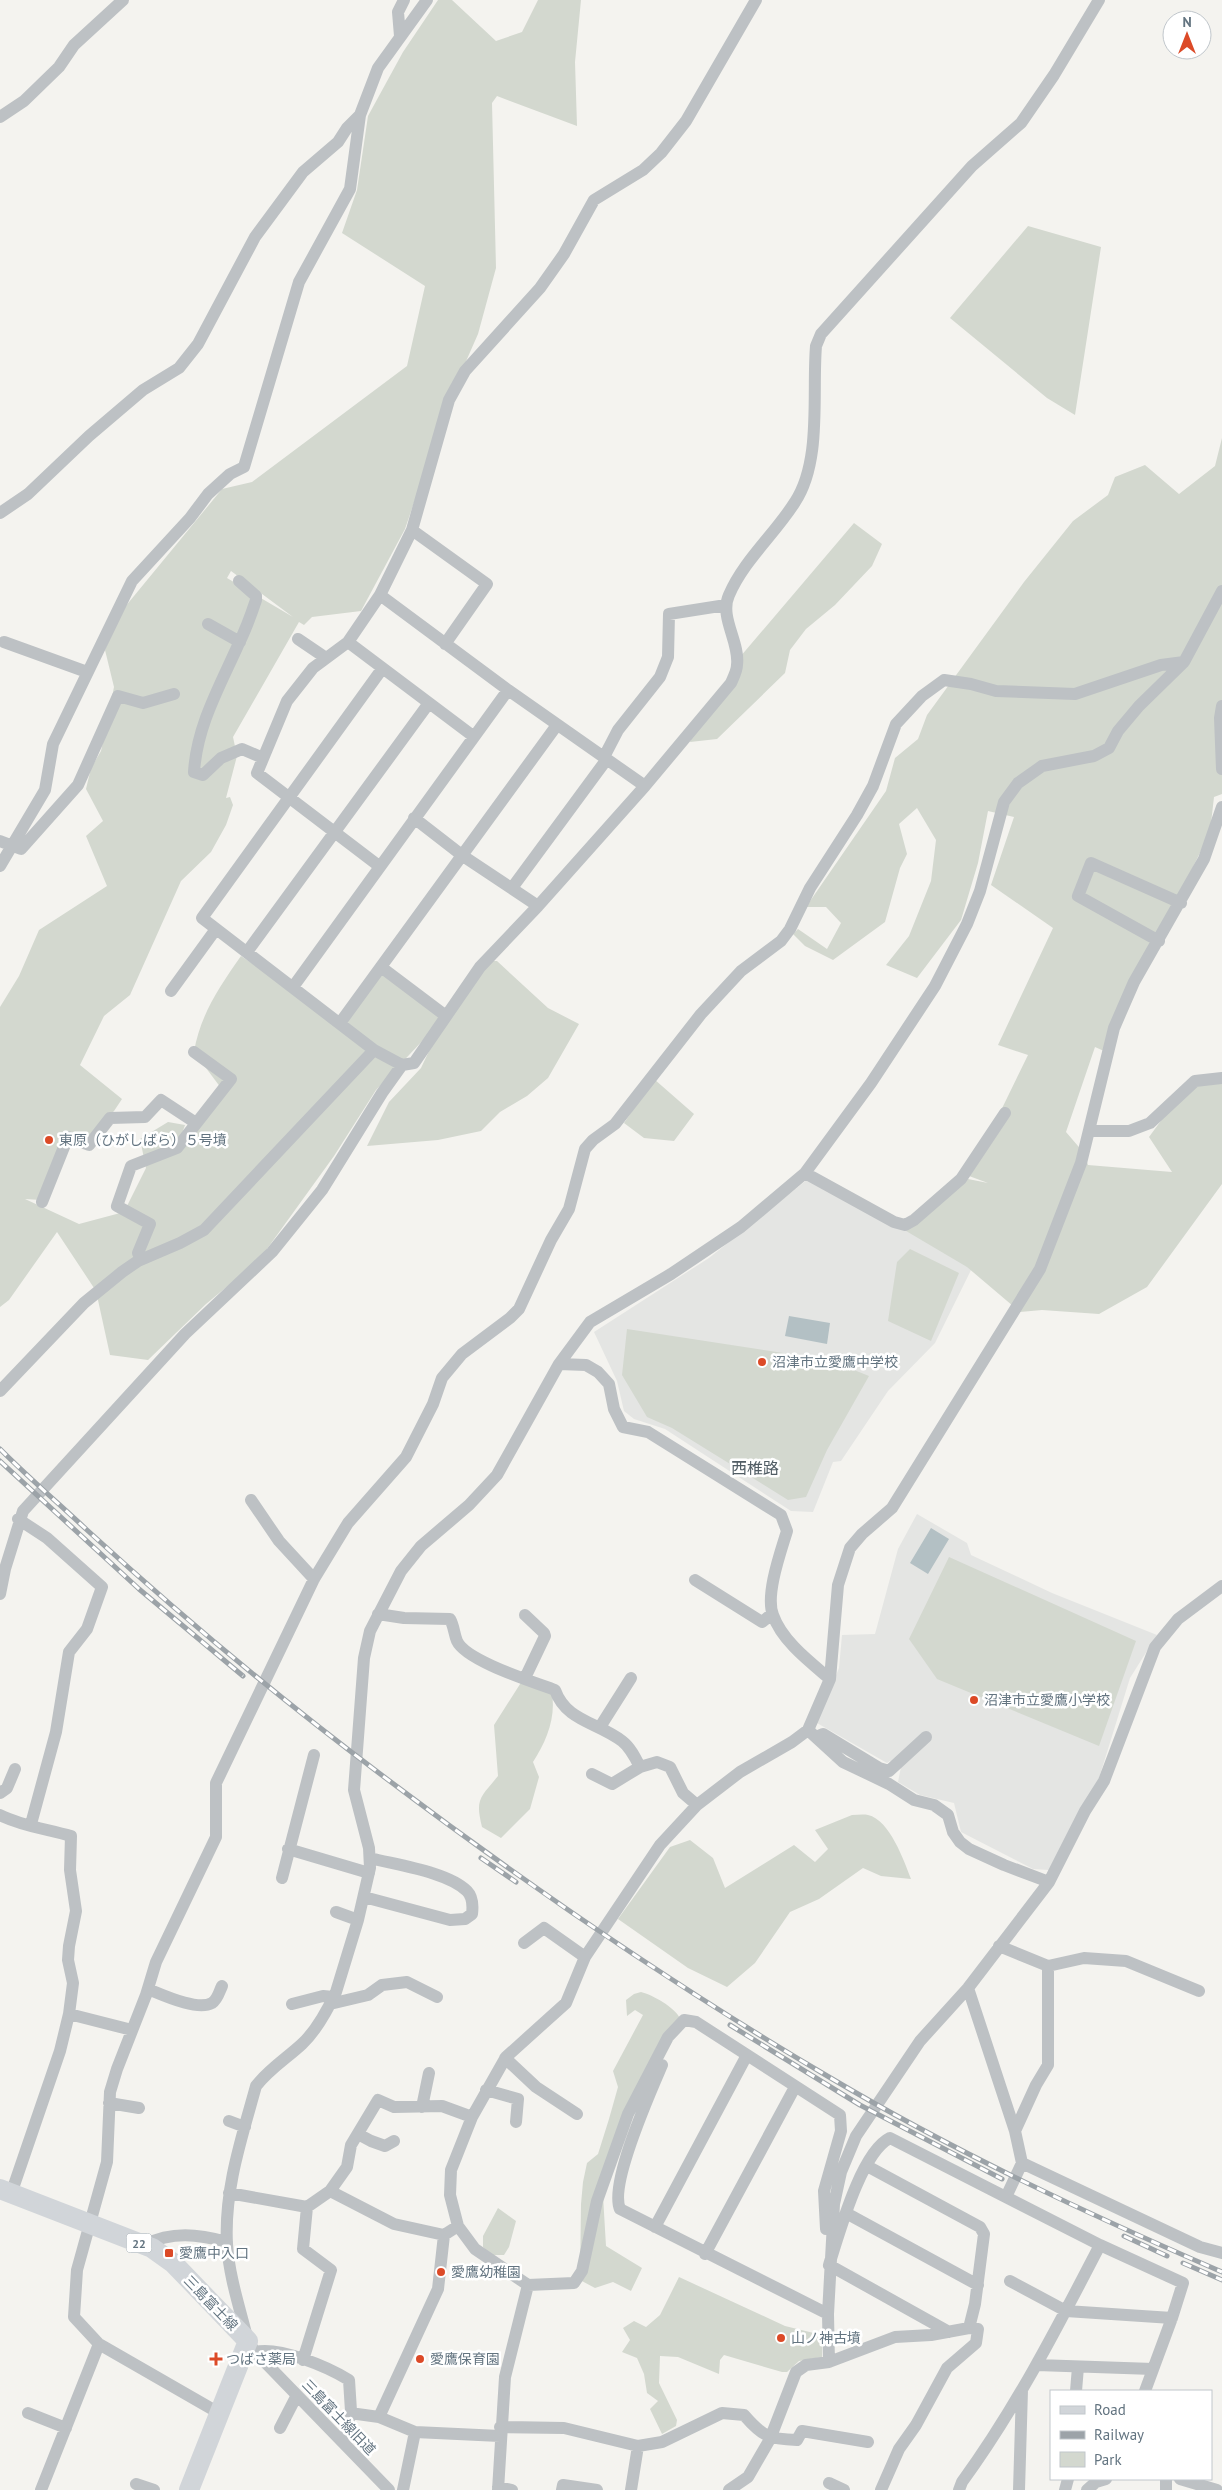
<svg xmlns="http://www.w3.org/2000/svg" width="1222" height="2490" font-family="'PT Sans','Noto Sans JP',sans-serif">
	<rect width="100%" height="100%" fill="#f4f3ef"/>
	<path fill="#e4e5e3" d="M 808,1179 L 973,1266 L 935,1343 L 888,1391 L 841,1461 L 833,1462 L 813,1512 L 791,1511 L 665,1429 L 634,1419 L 624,1411 L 617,1381 L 594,1332 L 709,1258 Z
		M 917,1514 L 967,1543 L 971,1555 L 1052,1593 L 1157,1635 L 1130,1678 L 1099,1778 L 1049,1870 L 1033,1869 L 961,1832 L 954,1803 L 920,1795 L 898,1782 L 901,1767 L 890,1761 L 887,1763 L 817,1723 L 839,1668 L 842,1635 L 875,1634 L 898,1549 Z"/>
	<path fill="#d3d8cf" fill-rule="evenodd" d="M 438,0 L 452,0 L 496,41 L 522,32 L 538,0 L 581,0 L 575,62 L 577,126 L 497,96 L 492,103 L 496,268 L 478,334 L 449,400 L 405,529 L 361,611 L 312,617 L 304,625 L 299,622 L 233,737 L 237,756 L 226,798 L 230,797 L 233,805 L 226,825 L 211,852 L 181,881 L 130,995 L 104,1016 L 80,1065 L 122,1099 L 114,1111 L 85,1140 L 66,1135 L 41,1200 L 25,1199 L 79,1224 L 124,1212 L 146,1168 L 140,1139 L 168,1122 L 185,1125 L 178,1145 L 221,1088 L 194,1052 C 200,1015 220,986 241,956 L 340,1022 L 380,970 L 443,1019 L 376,1090 L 334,1156 L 259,1260 L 206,1304 L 148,1360 L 110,1355 L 96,1291 L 57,1232 L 9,1300 L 0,1307 L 0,1007 L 19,976 L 39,930 L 107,886 L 86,836 L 103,821 L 86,789 L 91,768 L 101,751 L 114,687 L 105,650 L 120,613 L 222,489 L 252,482 L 407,366 L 425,286 L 342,233 L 357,190 L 368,116 L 403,52 ZM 231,571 L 293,617 L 227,578 Z
		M 1028,226 L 1101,247 L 1075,415 L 1047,398 L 950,318 Z
		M 1222,438 L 1222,794 L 1214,797 L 1210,832 L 1104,1051 L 1095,1047 L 1066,1132 L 1084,1153 L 1088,1165 L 1172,1172 L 1149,1137 L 1185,1088 L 1222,1074 L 1222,1184 L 1147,1287 L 1099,1314 L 1042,1310 L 1020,1312 L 967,1267 L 901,1228 L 968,1179 L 988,1183 L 969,1176 L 1028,1055 L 998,1045 L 1053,928 L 991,885 L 1014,817 L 988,811 L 978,863 L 961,920 L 917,978 L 886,965 L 909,936 L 931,881 L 936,840 L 917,808 L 899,824 L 907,854 L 900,868 L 885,922 L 833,960 L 805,946 L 793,934 L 798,929 L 827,949 L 841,923 L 826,907 L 806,907 L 886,791 L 895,758 L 918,739 L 927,715 L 1024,582 L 1073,521 L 1108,495 L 1115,477 L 1145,465 L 1179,494 L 1215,466 Z
		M 854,523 L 882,544 L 872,566 L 835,605 L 806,629 L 790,650 L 785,673 L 717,739 L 690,742 L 698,717 L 733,676 L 740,657 Z
		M 489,961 L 497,961 L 548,1008 L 579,1024 L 548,1078 L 527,1096 L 500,1112 L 481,1131 L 438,1140 L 367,1146 L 389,1102 L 421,1068 L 447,1013 Z
		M 654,1079 L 694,1114 L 674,1141 L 644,1138 L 624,1123 Z
		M 910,1249 L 959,1273 L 931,1341 L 888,1321 L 897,1262 Z
		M 627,1329 L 829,1360 L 869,1376 L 827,1450 L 806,1497 L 788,1500 L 672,1428 L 647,1417 L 622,1375 Z
		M 949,1557 L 1136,1641 L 1099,1746 L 937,1679 L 909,1639 Z
		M 522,1681 L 552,1694 C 556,1718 546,1742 533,1762 L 539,1777 L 530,1809 L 501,1838 L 482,1827 C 475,1799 480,1798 498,1776 L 494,1725 Z
		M 852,1815 C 857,1815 863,1814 868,1815 C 890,1820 904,1861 911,1879 L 881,1876 L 863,1868 L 819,1899 L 790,1912 L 755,1963 L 727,1987 L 688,1968 L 618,1919 L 670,1847 L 690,1840 L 713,1858 L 725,1888 L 794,1845 L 815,1862 L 828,1849 L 815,1830 Z
		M 641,1992 C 653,1995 674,2007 680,2018 L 602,2179 L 606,2246 L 642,2268 L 631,2291 L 613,2282 L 595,2288 L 580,2280 L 581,2204 L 583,2182 L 587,2163 L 598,2154 L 609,2119 L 618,2087 L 613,2071 L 643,2015 L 635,2010 L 627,2016 L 626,2000 L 634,1994 Z
		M 498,2208 L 516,2221 L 509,2247 L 504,2255 L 491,2255 L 483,2247 L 483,2236 Z
		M 679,2277 L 785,2326 L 822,2335 L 822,2357 L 799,2361 L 787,2372 L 782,2372 L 724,2355 L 720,2360 L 719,2374 L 678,2357 L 660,2356 L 659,2383 L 677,2420 L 676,2426 L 662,2434 L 650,2409 L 658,2401 L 647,2393 L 644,2374 L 637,2358 L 622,2352 L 630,2340 L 623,2328 L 634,2321 L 646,2327 L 660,2315 Z"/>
	<path fill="#b3c0c4" d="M 789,1316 L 830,1323 L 827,1344 L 785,1336 Z
		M 931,1528 L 949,1539 L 928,1574 L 910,1563 Z"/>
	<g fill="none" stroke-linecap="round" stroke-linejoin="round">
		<path stroke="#bdc1c4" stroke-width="12" d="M 400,36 L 398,12 L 404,0
			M 0,117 L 24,101 L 59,67 L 74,45 L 123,0
			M 0,513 L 28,494 L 89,436 L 143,390 L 179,368 L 198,344 L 255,237 L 303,172 L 338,142 L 347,128 L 360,115
			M 412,530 L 487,584 L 445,644
			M 239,581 L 256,596 L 256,600 C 251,615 246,629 239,643 C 220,686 197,725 194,772 L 203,775 L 221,758 L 242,749 L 263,758
			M 380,595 L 508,690 L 645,786
			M 208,624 L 240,642
			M 298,639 L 326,658
			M 4,642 L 87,672
			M 348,642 L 313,668 L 287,701 L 257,773 L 379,866
			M 382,669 L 202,918 L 374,1050 L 402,1065 L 414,1063 L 480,967 L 538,906 L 645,786 L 731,683 C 733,678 737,671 737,665 C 740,642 719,617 729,595 C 744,560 775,534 795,502 C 822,461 812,394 816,346 L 821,334 L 972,166 L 1021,123 L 1054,75 L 1099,0
			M 1222,706 L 1220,718 L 1222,769
			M 473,736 L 348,642 L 380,595 L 412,530 L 449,400 L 465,371 L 540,288 L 564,254 L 594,200 L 643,170 L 661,153 L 686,121 L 756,0
			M 604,757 L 618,730 L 660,677 L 668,657 L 669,614 L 726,605
			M 414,818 L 463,856 L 538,906
			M 0,841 L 21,849 L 78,785 L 118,696 L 143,703 L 174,694
			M 0,866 L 45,790 L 53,744 L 132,581 L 190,518 L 208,494 L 230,474 L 244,467 L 299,282 L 350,189 L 360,115 L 378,68 L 427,0
			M 512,888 L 607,759
			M 1159,941 L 1078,896 L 1091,863 L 1181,903
			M 247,952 L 429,703
			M 381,967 L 446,1016
			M 293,987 L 508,690
			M 171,991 L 216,929
			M 340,1023 L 557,725
			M 1089,1131 L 1129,1131 L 1150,1123 L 1195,1081 L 1222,1078
			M 805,1173 L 894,1222 L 905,1225 L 914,1220 L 961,1179 L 1005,1113
			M 42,1202 L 68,1137 L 89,1145 L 110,1118 L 145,1117 L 161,1100 L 196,1123
			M 141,1259 L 138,1253 L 150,1224 L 117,1206 L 131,1166 L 177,1148 L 231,1079 L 194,1052
			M 559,1364 L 586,1365 L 598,1372 L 609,1384 L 614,1409 L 623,1427 L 648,1432 L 781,1515 L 787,1531 C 781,1551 765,1595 773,1615 C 782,1641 810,1662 830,1679
			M 0,1391 L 84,1303 L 122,1272 L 138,1261 L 180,1243 L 204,1230 L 374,1050
			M 251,1500 L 279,1541 L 314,1579
			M 18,1519 L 47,1538 L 102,1587 L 87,1629 L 69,1652 L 56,1732 L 31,1824
			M 695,1580 L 762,1622 L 772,1614
			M 0,1594 L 5,1569 L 23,1511 L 185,1334 L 272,1252 L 322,1190 L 382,1093 L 402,1065
			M 378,1614 L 404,1618 L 450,1619 C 454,1626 454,1634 457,1641 C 466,1661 534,1682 555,1690 C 566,1721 597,1722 622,1741 C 630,1747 635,1757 640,1767 L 657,1762 L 670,1767 L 683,1793 L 697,1805
			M 525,1615 L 544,1633 L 545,1636 L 525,1678
			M 600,1727 L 631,1678
			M 808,1730 L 843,1762 L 889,1784 L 914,1800 L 934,1805 L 948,1815 L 953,1832 L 960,1842 L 969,1849 L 1004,1865 L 1049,1882
			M 816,1737 L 823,1734 L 879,1768 L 889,1771 L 926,1737
			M 592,1774 L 612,1784 L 640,1767
			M 0,1793 L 7,1788 L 15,1769
			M 0,1815 C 22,1826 47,1829 71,1836 L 70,1870 L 76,1911 L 69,1946 L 68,1960 L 73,1983 L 69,2014 L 60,2051 L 11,2194
			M 288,1849 L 369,1873
			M 282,1878 L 314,1755
			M 364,1897 L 450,1920 L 465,1919 L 472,1914 C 473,1906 473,1897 467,1891 C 448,1872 397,1865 370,1858
			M 336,1912 L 358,1920
			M 524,1943 L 544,1928 L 585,1957
			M 999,1946 L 1048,1966 L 1084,1958 L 1126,1961 L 1199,1991
			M 968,1988 L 1015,2131 L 1022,2163 L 1006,2197
			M 148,1989 C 163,1995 197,2011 212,2003 C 218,1999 219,1992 222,1986
			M 292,2004 L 323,1996 L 333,1997
			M 330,2004 L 368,1995 L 382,1985 L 407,1982 L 437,1997
			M 69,2014 L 132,2030
			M 505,2058 L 536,2087 L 577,2114
			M 662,2065 C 650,2093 609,2184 620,2209 L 828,2314
			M 486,2090 L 518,2099 L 516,2122
			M 109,2103 L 139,2108
			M 422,2107 L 429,2073
			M 229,2121 L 245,2127
			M 1015,2131 L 1036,2085 L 1048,2065 L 1048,1966
			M 358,2134 L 371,2141 L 385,2146 L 394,2141
			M 1022,2163 L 1200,2247 L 1222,2253
			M 330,2191 L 394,2224 L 444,2235
			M 229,2193 L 307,2207 L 330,2191 L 347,2167 L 351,2145 L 378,2100 L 394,2107 L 442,2106 L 472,2117
			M 846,2213 L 978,2285
			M 655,2227 L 747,2055
			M 144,2245 C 172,2231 198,2234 227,2242
			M 1100,2245 L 1183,2283 L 1172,2318 L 1145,2391
			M 705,2254 L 795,2087
			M 1010,2281 L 1066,2311 L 1172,2318
			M 528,2285 L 574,2283 L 582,2271 L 597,2201 L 628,2114 L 668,2037 L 684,2020 L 696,2022 L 840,2115 L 841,2131 L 824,2191 L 826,2229
			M 949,2332 L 829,2265 C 839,2234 861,2152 890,2138 L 1100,2245 C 1058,2326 1016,2408 962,2482 L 959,2490
			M 99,2344 L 74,2317 L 77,2270 L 107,2162 L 110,2092 L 117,2069 L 146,1995 L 156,1962 L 216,1837 L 216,1783 L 314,1579 L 348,1523 L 406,1457 L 433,1404 L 442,1378 L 462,1354 L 510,1318 L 519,1309 L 551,1240 L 569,1209 L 585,1149 L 593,1140 L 615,1124 L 701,1014 L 741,971 L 781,941 L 790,929 L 810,888 L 857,815 L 873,786 L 896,724 L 922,696 L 944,680 L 971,684 L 996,691 L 1075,694 L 1161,665 L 1184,662 L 1222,591
			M 255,2352 C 279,2346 328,2367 349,2380 L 351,2411 L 343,2442
			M 303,2360 L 331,2270 L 303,2249 L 307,2207
			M 829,2362 L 828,2314 L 834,2204 L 841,2172 L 856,2136 L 920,2041 L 968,1988 L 1049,1882 L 1085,1811 L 1104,1781 L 1155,1647 L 1178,1619 L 1222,1586
			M 1037,2365 L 1153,2369
			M 1076,2391 L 1078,2367
			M 28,2413 L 66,2428
			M 350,2413 L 379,2417
			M 500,2427 L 564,2428 L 638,2446 L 662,2442 L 722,2413 L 744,2415 C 763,2437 769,2439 797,2440 L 802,2431 L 868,2442
			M 280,2428 L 297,2395
			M 415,2432 L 500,2436
			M 1180,2479 L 1217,2490
			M 829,2483 L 844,2490
			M 136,2484 L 154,2490
			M 498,2487 L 512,2490
			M 41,2490 L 99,2344 L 219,2413
			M 389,2490 L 255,2352 L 248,2341 C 240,2309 229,2276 227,2244 C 224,2189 242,2137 256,2086 C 269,2069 287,2058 302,2044 C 317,2030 328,2009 336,1992 L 358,1920 L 370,1868 L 369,1848 L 354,1790 L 364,1658 L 370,1631 L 401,1571 L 421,1546 L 469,1505 L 497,1475 L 559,1364 L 590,1322 L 671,1274 L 741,1227 L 805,1173 L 871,1083 L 935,986 L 967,924 L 980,891 L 1004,802 L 1018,783 L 1042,766 L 1094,756 L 1109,748 L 1118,731 L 1139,706 L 1184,662
			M 403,2490 L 415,2432 L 379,2417 L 438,2289 L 444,2235 L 458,2226
			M 498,2490 L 505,2377 L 528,2285 L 475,2249 L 458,2226 L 450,2195 L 451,2170 L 472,2117 L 506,2057 L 566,2003 L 585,1957 L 660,1845 L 697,1805 L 740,1772 L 792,1742 L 808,1730 L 830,1679 L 838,1585 L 850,1548 L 862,1534 L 892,1508 L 1040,1269 L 1081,1163 L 1114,1028 L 1134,982 L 1204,859 L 1222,807
			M 562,2490 L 563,2485 L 597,2490
			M 631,2490 L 638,2446
			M 729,2490 L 748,2477 L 770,2439 L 796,2372 L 806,2365 L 829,2362 L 895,2337 L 931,2335 L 969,2328 L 975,2304 L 984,2234 L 980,2227 L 867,2166
			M 881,2490 L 899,2449 L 916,2425 L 947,2368 L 976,2343 L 978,2329 L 969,2328
			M 1019,2490 L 1022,2390
			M 1065,2490 L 1068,2479
			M 1087,2490 L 1096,2482 L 1106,2479
			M 1166,2490 L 1166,2479"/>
		<path stroke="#d1d5d9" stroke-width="20" d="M 0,2189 L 152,2248 L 173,2263 L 248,2341 L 189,2490"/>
		<defs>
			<path id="rail" d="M 0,1449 C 28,1477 58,1503 87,1530 C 181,1616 278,1697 379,1773 C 523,1882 673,1985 829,2077 C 955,2152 1088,2214 1222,2272
				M 0,1461 L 139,1589 L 243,1676
				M 481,1858 L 516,1882
				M 730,2025 L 860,2105 L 1002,2179
				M 1124,2236 L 1167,2256
				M 1183,2263 L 1222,2280"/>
		</defs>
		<use href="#rail" stroke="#9ca3a8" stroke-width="5"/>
		<use href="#rail" stroke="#fff" stroke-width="3" stroke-dasharray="9" stroke-linecap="butt"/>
	</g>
	<g fill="#dc4a27" stroke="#fff" stroke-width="2">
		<circle cx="49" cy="1140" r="5"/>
		<circle cx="762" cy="1362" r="5"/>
		<circle cx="974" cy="1700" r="5"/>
		<rect x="164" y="2248" width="10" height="10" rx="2.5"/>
		<circle cx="441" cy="2272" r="5"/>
		<circle cx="781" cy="2338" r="5"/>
		<path d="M213.5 2351.5h5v5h5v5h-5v5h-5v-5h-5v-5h5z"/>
		<circle cx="420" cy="2359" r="5"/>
	</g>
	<g text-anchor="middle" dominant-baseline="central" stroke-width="5" stroke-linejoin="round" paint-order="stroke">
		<rect fill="#fff" stroke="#929ea6" stroke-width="1" x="126.5" y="2233.5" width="25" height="19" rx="4"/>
		<g font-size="12" font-weight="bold" fill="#637480">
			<text x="139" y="2243">22</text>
		</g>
		<g font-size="14" fill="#637480" stroke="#fff" text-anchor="start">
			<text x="59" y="1140">東原（ひがしばら）５号墳</text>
			<text x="772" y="1362">沼津市立愛鷹中学校</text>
			<text x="984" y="1700">沼津市立愛鷹小学校</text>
			<text x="179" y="2253">愛鷹中入口</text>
			<text x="451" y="2272">愛鷹幼稚園</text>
			<text x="791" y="2338">山ノ神古墳</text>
			<text x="226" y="2359">つばさ薬局</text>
			<text x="430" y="2359">愛鷹保育園</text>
		</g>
		<g font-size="14" fill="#637480" stroke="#fff">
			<text transform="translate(211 2303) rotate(46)">三島富士線</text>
			<text transform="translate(339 2417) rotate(46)">三島富士線旧道</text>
		</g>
		<g font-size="16" fill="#515d65" stroke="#fff">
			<text x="755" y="1468">西椎路</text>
		</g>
	</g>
	<rect x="1050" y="2390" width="162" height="90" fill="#ffffff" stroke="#c1c7cc"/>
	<rect x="1060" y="2406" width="25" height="8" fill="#d1d5d9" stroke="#c1c7cc"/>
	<text x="1094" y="2415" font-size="15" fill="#637480">Road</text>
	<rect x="1060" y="2431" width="25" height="8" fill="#9ca3a8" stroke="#c1c7cc"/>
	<text x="1094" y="2440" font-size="15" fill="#637480">Railway</text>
	<rect x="1060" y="2452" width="25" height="15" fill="#d3d8cf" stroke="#c1c7cc"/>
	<text x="1094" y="2465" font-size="15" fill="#637480">Park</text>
	<g transform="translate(1187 35)"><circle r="24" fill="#ffffff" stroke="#c1c7cc"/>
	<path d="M0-4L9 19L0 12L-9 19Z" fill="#dc4a27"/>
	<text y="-8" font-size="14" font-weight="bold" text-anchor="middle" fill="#637480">N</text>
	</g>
</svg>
